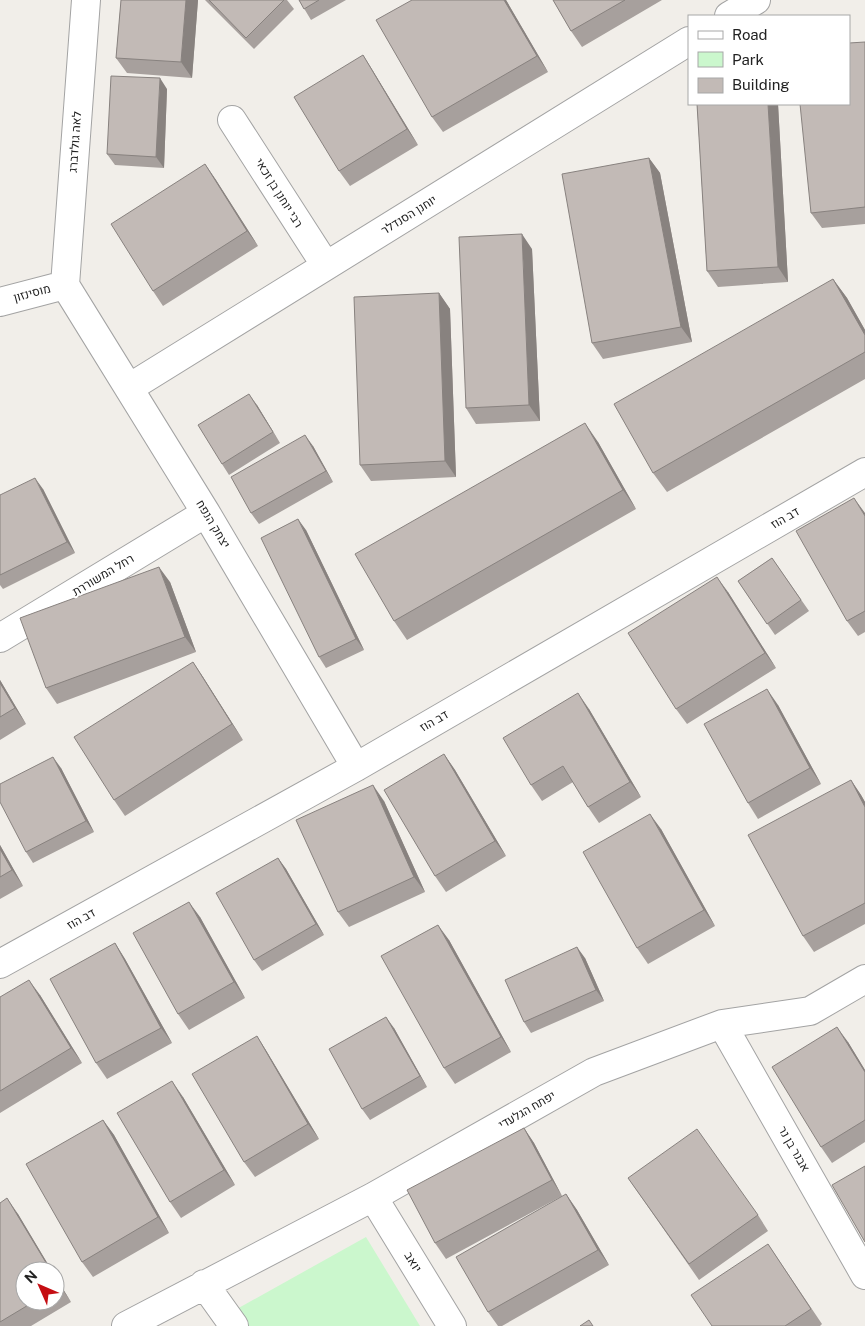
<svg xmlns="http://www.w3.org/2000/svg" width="865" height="1326" font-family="'Public Sans',Heebo,sans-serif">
	<rect width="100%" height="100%" fill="#f1eee9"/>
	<path fill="#cbf7cd" d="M 366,1237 L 420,1326 L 247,1326 L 235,1310 Z"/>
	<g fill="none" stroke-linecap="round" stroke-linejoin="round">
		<defs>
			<path id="minor" d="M 729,16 L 756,0
				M 232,120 L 326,266
				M 65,285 L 206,513 L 356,767
				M 65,285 L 86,0
				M 0,302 L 65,285
				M 129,388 L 689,41
				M 0,638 L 206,513
				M 0,964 L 356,767 L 865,472
				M 722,1024 L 865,1275
				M 373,1197 L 452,1326
				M 204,1284 L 234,1326
				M 126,1326 L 373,1197 L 594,1072 L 722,1024 L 810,1011 L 865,979"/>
		</defs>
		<use href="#minor" stroke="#a3a3a3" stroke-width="30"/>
		<use href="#minor" stroke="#fff" stroke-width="28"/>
	</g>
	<path fill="#a7a09d" d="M 121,0 L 198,0 L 192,78 L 127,73 L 116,58 Z
		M 205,0 L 287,0 L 294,9 L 254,49 Z
		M 299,0 L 346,0 L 311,20 Z
		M 412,0 L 506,0 L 548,72 L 443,132 L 432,117 Z
		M 553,0 L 662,0 L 582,47 L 571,31 Z
		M 865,42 L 865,224 L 822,228 L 811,213 Z
		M 363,55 L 373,71 L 418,145 L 350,186 L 339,171 Z
		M 167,89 L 164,168 L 115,165 L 107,154 Z
		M 697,104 L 778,104 L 788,282 L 718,287 L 707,271 Z
		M 649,158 L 660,173 L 692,342 L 603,359 L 592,343 Z
		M 205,164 L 216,180 L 258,246 L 163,306 L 153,291 Z
		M 532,249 L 540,421 L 476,424 L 466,408 Z
		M 833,279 L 847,298 L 865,330 L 865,379 L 667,492 L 653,473 Z
		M 439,293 L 450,309 L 456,477 L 371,481 L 360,465 Z
		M 257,405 L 280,443 L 229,475 L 222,464 Z
		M 598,442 L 636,509 L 407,640 L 394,621 Z
		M 313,446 L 333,482 L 259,524 L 251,513 Z
		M 43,489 L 75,553 L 3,589 L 0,585 L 0,495 Z
		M 865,513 L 865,632 L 858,636 L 847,621 Z
		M 306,530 L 364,650 L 326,668 L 319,657 Z
		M 772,558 L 809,611 L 775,635 L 738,581 Z
		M 170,582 L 196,652 L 57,704 L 46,688 Z
		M 728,592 L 776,668 L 687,724 L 676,709 Z
		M 193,662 L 203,677 L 243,740 L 125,816 L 114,800 Z
		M 0,680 L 26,724 L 0,740 Z
		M 778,705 L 821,784 L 758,819 L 748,803 Z
		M 589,709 L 641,797 L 599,823 L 588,807 L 573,782 L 542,801 L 531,785 Z
		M 444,754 L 455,770 L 506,856 L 446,892 L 435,876 Z
		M 61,768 L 94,832 L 33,863 L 26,852 Z
		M 851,780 L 861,795 L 865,802 L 865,924 L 814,952 L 803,936 Z
		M 384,801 L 425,892 L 349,927 L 338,912 Z
		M 661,829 L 715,926 L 648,964 L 637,948 Z
		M 0,845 L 23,886 L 0,899 Z
		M 278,858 L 286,869 L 324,935 L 262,971 L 254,960 Z
		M 200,917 L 245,998 L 189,1030 L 178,1014 Z
		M 449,940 L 511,1052 L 455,1084 L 444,1068 Z
		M 115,943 L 125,959 L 172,1043 L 107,1079 L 96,1063 Z
		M 585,958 L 604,1001 L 531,1033 L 524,1022 Z
		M 40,995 L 82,1063 L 0,1113 L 0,997 Z
		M 394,1028 L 427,1087 L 370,1120 L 362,1109 Z
		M 257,1036 L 267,1052 L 319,1139 L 255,1177 L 244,1162 Z
		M 848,1042 L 865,1070 L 865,1142 L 832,1163 L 821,1147 Z
		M 183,1097 L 235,1185 L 181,1218 L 170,1202 Z
		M 103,1120 L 114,1135 L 169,1233 L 93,1277 L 82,1262 Z
		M 524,1128 L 534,1143 L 562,1196 L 446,1259 L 435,1243 Z
		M 628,1178 L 758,1215 L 768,1231 L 699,1280 Z
		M 566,1194 L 577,1210 L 609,1265 L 502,1326 L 498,1326 L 488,1312 Z
		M 0,1203 L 18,1214 L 52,1271 L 25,1271 L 25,1301 L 55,1301 L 55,1276 L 71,1302 L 31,1326 L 0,1326 Z
		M 768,1244 L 822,1324 L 820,1326 L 712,1326 Z"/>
	<path fill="#88827f" d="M 186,0 L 198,0 L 192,78 L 181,62 Z
		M 504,0 L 506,0 L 548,72 L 537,56 Z
		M 363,55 L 373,71 L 418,145 L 407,129 Z
		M 160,78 L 167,89 L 164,168 L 156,157 Z
		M 768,104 L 778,104 L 788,282 L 778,267 Z
		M 649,158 L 660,173 L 692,342 L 681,327 Z
		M 205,164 L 216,180 L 258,246 L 247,231 Z
		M 522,234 L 532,249 L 540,421 L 529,405 Z
		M 833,279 L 847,298 L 865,330 L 865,335 Z
		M 439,293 L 450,309 L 456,477 L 445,461 Z
		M 249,394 L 257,405 L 280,443 L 273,432 Z
		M 585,423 L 598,442 L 636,509 L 623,490 Z
		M 305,435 L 313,446 L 333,482 L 326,471 Z
		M 35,478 L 43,489 L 75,553 L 67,542 Z
		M 854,498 L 865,513 L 865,516 Z
		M 298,519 L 306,530 L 364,650 L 356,639 Z
		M 159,567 L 170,582 L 196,652 L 185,637 Z
		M 717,577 L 728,592 L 776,668 L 765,653 Z
		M 193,662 L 203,677 L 243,740 L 232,724 Z
		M 0,680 L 26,724 L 15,708 L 0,683 Z
		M 767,689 L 778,705 L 821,784 L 810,768 Z
		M 578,693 L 589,709 L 641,797 L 630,782 Z
		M 444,754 L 455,770 L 506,856 L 495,841 Z
		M 53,757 L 61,768 L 94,832 L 86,821 Z
		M 851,780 L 861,795 L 865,802 L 865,807 Z
		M 373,785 L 384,801 L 425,892 L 414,877 Z
		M 650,814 L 661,829 L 715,926 L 704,910 Z
		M 0,845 L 23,886 L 12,870 L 0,849 Z
		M 278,858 L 286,869 L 324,935 L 316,924 Z
		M 189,902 L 200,917 L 245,998 L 234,982 Z
		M 438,925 L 449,940 L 511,1052 L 501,1037 Z
		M 115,943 L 125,959 L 172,1043 L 161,1028 Z
		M 577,947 L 585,958 L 604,1001 L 596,990 Z
		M 29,980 L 40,995 L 82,1063 L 71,1048 Z
		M 386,1017 L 394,1028 L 427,1087 L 420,1076 Z
		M 837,1027 L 848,1042 L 865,1070 L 865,1072 Z
		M 257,1036 L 267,1052 L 319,1139 L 308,1124 Z
		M 172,1081 L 183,1097 L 235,1185 L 224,1170 Z
		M 103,1120 L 114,1135 L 169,1233 L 158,1217 Z
		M 524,1128 L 534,1143 L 562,1196 L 552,1180 Z
		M 566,1194 L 577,1210 L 609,1265 L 598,1250 Z
		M 7,1198 L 18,1214 L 52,1271 L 51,1271 Z
		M 55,1276 L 71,1302 L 60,1286 L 55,1278 Z"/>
	<path fill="#c2bab6" stroke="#88827f" d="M 121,0 L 186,0 L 181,62 L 116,58 Z
		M 209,0 L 284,0 L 246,38 Z
		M 299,0 L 319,0 L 304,9 Z
		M 412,0 L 504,0 L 537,56 L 432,117 L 376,20 Z
		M 553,0 L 625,0 L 571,31 Z
		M 865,42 L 865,207 L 811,213 L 800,104 L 849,104 L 849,43 Z
		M 363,55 L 407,129 L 339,171 L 294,97 Z
		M 111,76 L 160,78 L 156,157 L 107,154 Z
		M 697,104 L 768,104 L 778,267 L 707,271 Z
		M 649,158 L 681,327 L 592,343 L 562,174 Z
		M 205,164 L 247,231 L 153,291 L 111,224 Z
		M 522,234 L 529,405 L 466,408 L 459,237 Z
		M 833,279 L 865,335 L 865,352 L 653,473 L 614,404 Z
		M 439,293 L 445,461 L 360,465 L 354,297 Z
		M 249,394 L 273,432 L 222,464 L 198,425 Z
		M 585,423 L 623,490 L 394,621 L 355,554 Z
		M 305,435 L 326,471 L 251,513 L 231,477 Z
		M 35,478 L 67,542 L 0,575 L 0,495 Z
		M 854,498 L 865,516 L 865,611 L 847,621 L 796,531 Z
		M 298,519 L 356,639 L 319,657 L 261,538 Z
		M 772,558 L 801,600 L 767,624 L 738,581 Z
		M 159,567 L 185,637 L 46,688 L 20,618 Z
		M 717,577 L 765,653 L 676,709 L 628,633 Z
		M 193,662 L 232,724 L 114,800 L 74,737 Z
		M 0,683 L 15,708 L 0,717 Z
		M 767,689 L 810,768 L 748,803 L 704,724 Z
		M 578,693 L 630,782 L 588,807 L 563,766 L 531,785 L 503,738 Z
		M 444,754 L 495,841 L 435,876 L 384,790 Z
		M 53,757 L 86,821 L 26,852 L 0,802 L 0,784 Z
		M 851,780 L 865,807 L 865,903 L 803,936 L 748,835 Z
		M 373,785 L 414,877 L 338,912 L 296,820 Z
		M 650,814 L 704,910 L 637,948 L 583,852 Z
		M 0,849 L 12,870 L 0,877 Z
		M 278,858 L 316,924 L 254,960 L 216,893 Z
		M 189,902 L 234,982 L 178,1014 L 133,933 Z
		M 438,925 L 501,1037 L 444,1068 L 381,956 Z
		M 115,943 L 161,1028 L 96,1063 L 50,979 Z
		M 577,947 L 596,990 L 524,1022 L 505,980 Z
		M 29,980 L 71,1048 L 0,1091 L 0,997 Z
		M 386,1017 L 420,1076 L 362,1109 L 329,1049 Z
		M 837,1027 L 865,1072 L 865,1120 L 821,1147 L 772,1067 Z
		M 257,1036 L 308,1124 L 244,1162 L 192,1074 Z
		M 172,1081 L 224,1170 L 170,1202 L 117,1113 Z
		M 103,1120 L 158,1217 L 82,1262 L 26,1164 Z
		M 524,1128 L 552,1180 L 435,1243 L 407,1190 Z
		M 697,1129 L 758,1215 L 689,1264 L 628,1178 Z
		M 865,1166 L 865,1242 L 832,1185 Z
		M 566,1194 L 598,1250 L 488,1312 L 456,1257 Z
		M 7,1198 L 51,1271 L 25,1271 L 25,1301 L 35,1301 L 0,1322 L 0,1203 Z
		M 768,1244 L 811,1309 L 785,1326 L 712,1326 L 691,1295 Z
		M 55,1278 L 60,1286 L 55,1289 Z
		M 589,1320 L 593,1326 L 580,1326 Z"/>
	<g text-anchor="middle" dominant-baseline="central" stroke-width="4" stroke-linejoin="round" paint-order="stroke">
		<g font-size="12" fill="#222" stroke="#fff">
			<text transform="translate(75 142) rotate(-86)">לאה גולדברג</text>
			<text transform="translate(279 193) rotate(58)">רבי יוחנן בן זכאי</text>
			<text transform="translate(409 215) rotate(-32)">יוחנן הסנדלר</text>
			<text transform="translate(32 293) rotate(-15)">מוסינזון</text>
			<text transform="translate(785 518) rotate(-30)">דב הוז</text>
			<text transform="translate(213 524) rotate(59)">יצחק הנפח</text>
			<text transform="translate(103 575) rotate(-31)">רחל המשוררת</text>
			<text transform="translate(434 721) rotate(-30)">דב הוז</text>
			<text transform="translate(81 919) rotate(-29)">דב הוז</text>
			<text transform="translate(527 1110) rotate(-30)">יפתח הגלעדי</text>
			<text transform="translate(794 1149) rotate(60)">אבנר בן נר</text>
			<text transform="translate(413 1262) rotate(59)">יואב</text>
		</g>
	</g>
	<rect x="688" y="15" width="162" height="90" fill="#ffffff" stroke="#a7a7a7"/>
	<rect x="698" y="31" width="25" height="8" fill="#ffffff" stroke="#a7a7a7"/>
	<text x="732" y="40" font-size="15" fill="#222222">Road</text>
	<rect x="698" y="52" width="25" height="15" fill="#cbf7cd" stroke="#a7a7a7"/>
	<text x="732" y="65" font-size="15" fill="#222222">Park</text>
	<rect x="698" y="78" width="25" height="15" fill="#c2bab6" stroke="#a7a7a7"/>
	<text x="732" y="90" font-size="15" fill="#222222">Building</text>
	<g transform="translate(40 1286) rotate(315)"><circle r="24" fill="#ffffff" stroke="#a7a7a7"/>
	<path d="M0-4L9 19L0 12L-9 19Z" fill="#c50e13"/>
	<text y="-8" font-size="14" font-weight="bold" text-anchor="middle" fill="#222222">N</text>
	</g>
</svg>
